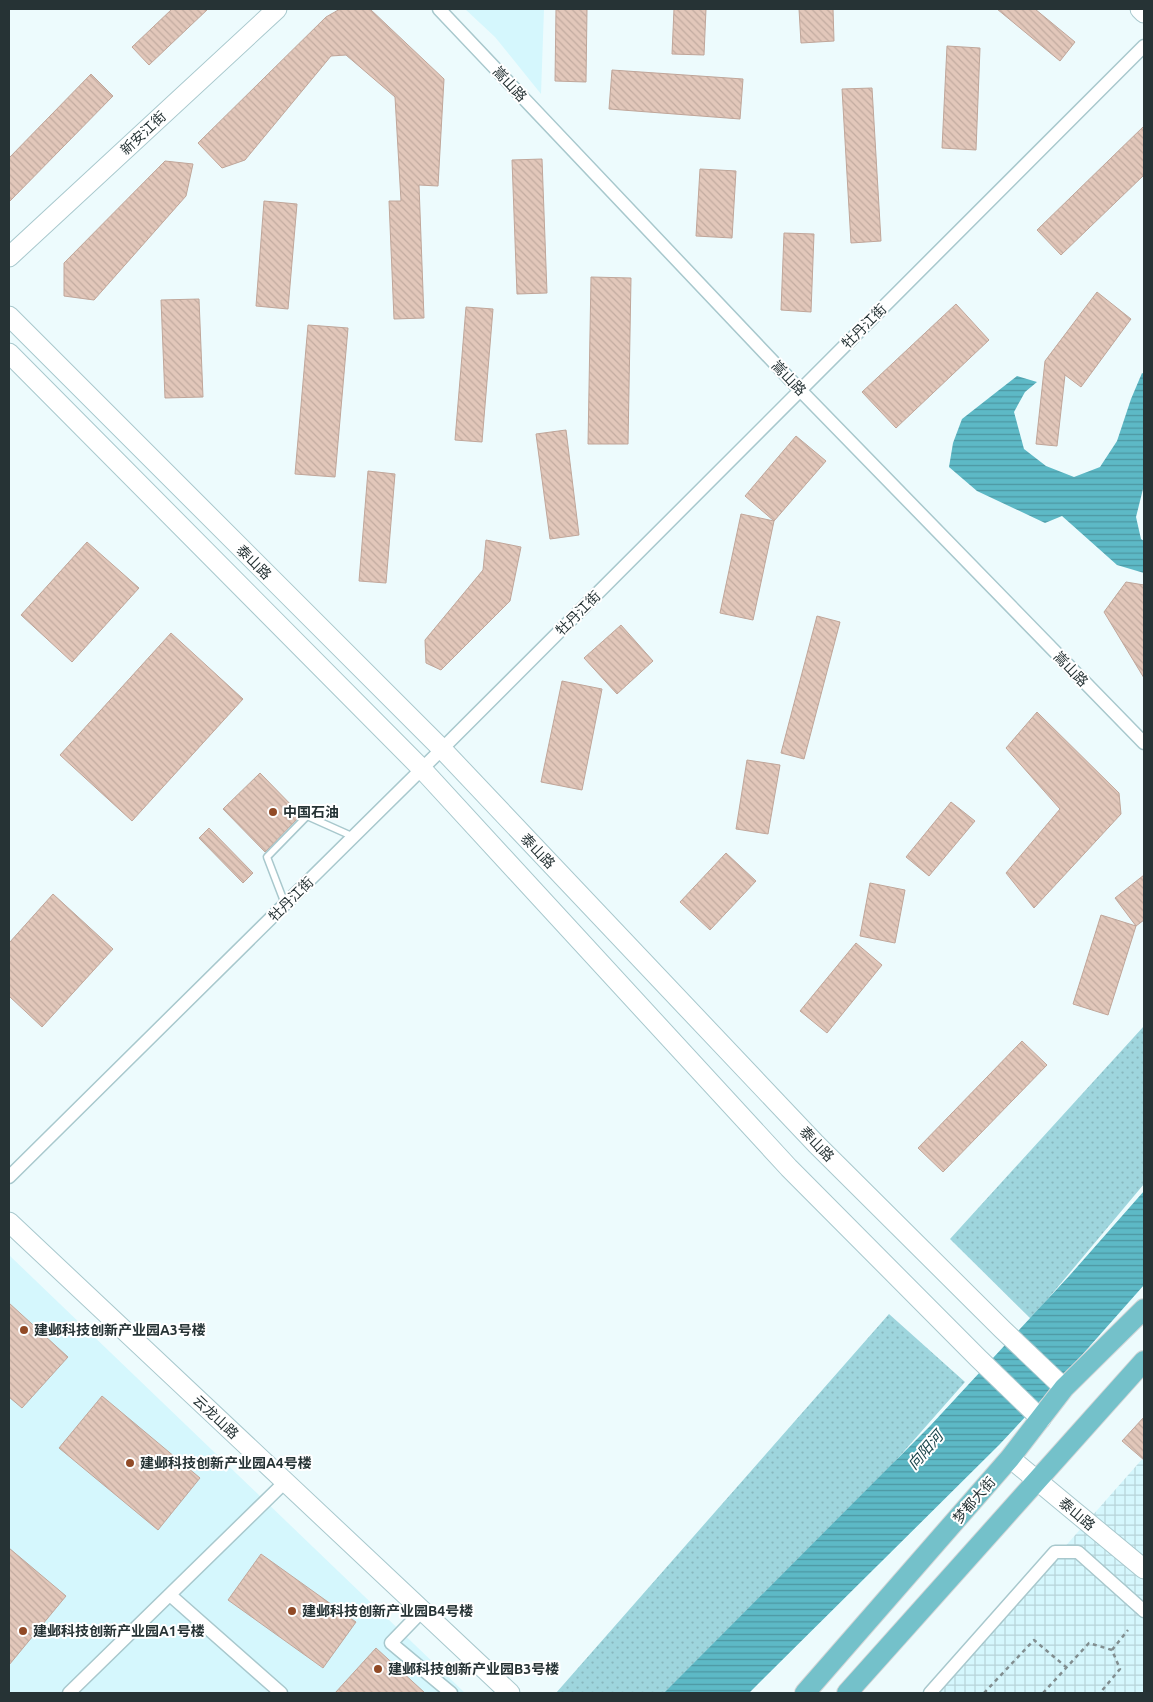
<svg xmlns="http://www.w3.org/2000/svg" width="1153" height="1702" font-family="Ubuntu,'Noto Sans SC',sans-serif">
	<defs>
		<pattern id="industrial-grid" width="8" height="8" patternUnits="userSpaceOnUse" patternTransform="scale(1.25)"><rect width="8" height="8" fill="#d5f7fd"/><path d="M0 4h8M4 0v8" fill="none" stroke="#b7d4d9"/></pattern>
		<pattern id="grass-dots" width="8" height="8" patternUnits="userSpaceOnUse" patternTransform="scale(1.25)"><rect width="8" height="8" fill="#9ed5dd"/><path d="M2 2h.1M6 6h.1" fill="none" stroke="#88b7be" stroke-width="1.8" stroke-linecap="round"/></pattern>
		<pattern id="water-rules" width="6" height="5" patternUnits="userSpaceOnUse" patternTransform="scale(1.25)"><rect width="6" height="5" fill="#5db9c6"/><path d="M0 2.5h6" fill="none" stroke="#4d97a2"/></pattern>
		<pattern id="building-back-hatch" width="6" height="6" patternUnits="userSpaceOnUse" patternTransform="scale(1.25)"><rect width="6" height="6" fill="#e2c7ba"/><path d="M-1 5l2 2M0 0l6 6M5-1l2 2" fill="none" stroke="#c2aba0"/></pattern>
	</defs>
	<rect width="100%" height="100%" fill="#edfbfd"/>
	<path fill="#d5f7fd" d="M 465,9 L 544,9 L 541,94 L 495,37 Z
		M 9,1255 L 465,1693 L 9,1693 Z"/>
	<path fill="url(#industrial-grid)" d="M 1144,1457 L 1144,1693 L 936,1693 Z"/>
	<path fill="url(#grass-dots)" d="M 1144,1026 L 1144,1184 L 1031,1319 L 950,1239 Z
		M 889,1314 L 965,1382 L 691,1693 L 556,1693 Z"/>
	<path fill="url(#water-rules)" d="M 1142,373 L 1144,374 L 1144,485 L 1136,517 L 1141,539 L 1144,541 L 1144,573 L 1117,565 L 1062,516 L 1045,523 L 977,491 L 949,467 L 953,443 L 962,419 L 1017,376 L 1037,382 L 1025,392 L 1014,412 L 1024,449 L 1046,466 L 1074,477 L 1100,467 L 1117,441 L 1131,399 Z
		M 1144,1191 L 1144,1285 L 1058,1382 L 999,1445 L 749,1693 L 664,1693 L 930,1426 L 1070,1275 Z"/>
	<path fill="url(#building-back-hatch)" stroke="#c0a69a" d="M 172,9 L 208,9 L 149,65 L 132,47 Z
		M 340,9 L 370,9 L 444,79 L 438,186 L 419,185 L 424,318 L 394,319 L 389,201 L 401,201 L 395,97 L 346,55 L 331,56 L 245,160 L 222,168 L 198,143 L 326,17 Z
		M 556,9 L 587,9 L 586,82 L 555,81 Z
		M 674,9 L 706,9 L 704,55 L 672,54 Z
		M 799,9 L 833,9 L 834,41 L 801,43 Z
		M 997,9 L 1035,9 L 1075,42 L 1060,61 Z
		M 947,46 L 980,48 L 976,150 L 942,148 Z
		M 612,70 L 743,79 L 740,119 L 609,109 Z
		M 91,74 L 113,96 L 9,202 L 9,158 Z
		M 872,88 L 881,241 L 851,243 L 842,89 Z
		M 1144,126 L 1144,175 L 1061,255 L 1037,230 Z
		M 542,159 L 547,293 L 517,294 L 512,160 Z
		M 165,161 L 193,164 L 186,196 L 94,300 L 64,296 L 64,263 Z
		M 700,169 L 736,171 L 732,238 L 696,236 Z
		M 264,201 L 297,204 L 288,309 L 256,306 Z
		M 784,233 L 814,234 L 811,312 L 781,310 Z
		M 591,277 L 631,278 L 628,444 L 588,444 Z
		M 1097,292 L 1131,319 L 1081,387 L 1065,375 L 1057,446 L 1036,444 L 1045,361 Z
		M 199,299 L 203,397 L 165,398 L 161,300 Z
		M 956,304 L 989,340 L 896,428 L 862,392 Z
		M 466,307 L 493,309 L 482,442 L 455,440 Z
		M 308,325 L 348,328 L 335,477 L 295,474 Z
		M 566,430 L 579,535 L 550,539 L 536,434 Z
		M 796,436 L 826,461 L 774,521 L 745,496 Z
		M 368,471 L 395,474 L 386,583 L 359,581 Z
		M 741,514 L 774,521 L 753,620 L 720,613 Z
		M 486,540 L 521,547 L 510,601 L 441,670 L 426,663 L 425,640 L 483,570 Z
		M 87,542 L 139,588 L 72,662 L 21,615 Z
		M 1126,582 L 1144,585 L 1144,678 L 1104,612 Z
		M 817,616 L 840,622 L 804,759 L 781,753 Z
		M 621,625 L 653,661 L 617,694 L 584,658 Z
		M 171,633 L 243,699 L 132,821 L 60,755 Z
		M 562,681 L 602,689 L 582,790 L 541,782 Z
		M 1037,712 L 1119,793 L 1121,814 L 1034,908 L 1006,873 L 1060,809 L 1006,748 Z
		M 747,760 L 780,765 L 768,834 L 736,829 Z
		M 260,773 L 301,815 L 265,852 L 223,809 Z
		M 951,802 L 975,821 L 929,876 L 906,857 Z
		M 209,828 L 253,873 L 243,883 L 199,838 Z
		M 726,853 L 756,881 L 710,930 L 680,902 Z
		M 1144,875 L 1144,920 L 1136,926 L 1115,898 Z
		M 870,883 L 905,890 L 895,943 L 860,936 Z
		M 53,894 L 113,949 L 42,1027 L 9,996 L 9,943 Z
		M 1101,915 L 1136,926 L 1108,1015 L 1073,1004 Z
		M 856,943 L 882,965 L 827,1033 L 800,1011 Z
		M 1022,1041 L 1047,1065 L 943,1172 L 918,1148 Z
		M 9,1303 L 68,1357 L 22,1408 L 9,1397 Z
		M 102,1396 L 200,1478 L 158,1530 L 59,1448 Z
		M 1144,1417 L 1144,1460 L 1122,1441 Z
		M 9,1548 L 66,1596 L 9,1665 Z
		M 261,1554 L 356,1622 L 323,1668 L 228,1600 Z
		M 376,1648 L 425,1693 L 335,1693 Z"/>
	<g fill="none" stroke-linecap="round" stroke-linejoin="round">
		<defs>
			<path id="lane" d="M 285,904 L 267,857 L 307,816 L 354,837"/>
			<path id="street" d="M 439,9 L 800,390 L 1144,743
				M 9,1177 L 442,749 L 1144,46
				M 170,1595 L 281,1693
				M 422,1611 L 391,1643 L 451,1693
				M 69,1693 L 285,1482
				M 930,1693 L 1055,1552 L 1078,1552 L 1144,1611"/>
			<path id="secondary" d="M 1140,9 L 1144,13
				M 9,257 L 277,9
				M 9,316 L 442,749 L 816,1144 L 1002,1329 L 1064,1388
				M 9,353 L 422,769 L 789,1168 L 978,1358 L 1041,1419
				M 9,1222 L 510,1693
				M 1010,1458 L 1144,1569"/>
			<path id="primary" d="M 805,1693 L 1010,1458 L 1064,1388 L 1144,1309
				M 847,1693 L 1144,1361"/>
		</defs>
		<use href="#lane" stroke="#a8c8cd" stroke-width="9"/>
		<use href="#street" stroke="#a8c8cd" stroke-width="15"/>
		<use href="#secondary" stroke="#a8c8cd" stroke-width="21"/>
		<use href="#primary" stroke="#d4d6d7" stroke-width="22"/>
		<path stroke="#818e90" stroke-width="2.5" stroke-dasharray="4 4" stroke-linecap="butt" d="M 1112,1650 L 1128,1630
			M 984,1693 L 1034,1640 L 1066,1667
			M 1043,1693 L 1089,1643 L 1112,1650 L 1120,1669 L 1100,1693"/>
		<use href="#lane" stroke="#fff" stroke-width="6"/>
		<use href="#street" stroke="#fff" stroke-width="12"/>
		<use href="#secondary" stroke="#fff" stroke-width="19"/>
		<use href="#primary" stroke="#74c1ca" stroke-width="20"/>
	</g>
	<g fill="#914a26" stroke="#fff" stroke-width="2">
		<circle cx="273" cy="812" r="5"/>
		<circle cx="24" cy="1330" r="5"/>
		<circle cx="130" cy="1463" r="5"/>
		<circle cx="292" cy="1611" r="5"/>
		<circle cx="23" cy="1631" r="5"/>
		<circle cx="378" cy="1669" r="5"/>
	</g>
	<g text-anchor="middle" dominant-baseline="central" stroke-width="4" stroke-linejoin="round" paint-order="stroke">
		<g font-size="14" fill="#263335" stroke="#fff">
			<text transform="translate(510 84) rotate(47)">嵩山路</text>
			<text transform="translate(143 133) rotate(-43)">新安江街</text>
			<text transform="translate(864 326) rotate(-45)">牡丹江街</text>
			<text transform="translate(789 378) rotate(46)">嵩山路</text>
			<text transform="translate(254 562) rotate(45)">泰山路</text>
			<text transform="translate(578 613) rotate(-45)">牡丹江街</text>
			<text transform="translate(1071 669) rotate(46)">嵩山路</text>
			<text transform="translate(538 851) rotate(46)">泰山路</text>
			<text transform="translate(291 899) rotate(-45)">牡丹江街</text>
			<text transform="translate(817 1144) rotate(46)">泰山路</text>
			<text transform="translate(216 1417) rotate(43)">云龙山路</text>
			<text transform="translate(974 1500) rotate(-49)">梦都大街</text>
			<text transform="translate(1077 1514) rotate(40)">泰山路</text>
		</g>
		<g font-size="14" font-weight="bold" fill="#263335" stroke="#fff" text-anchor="start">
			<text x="283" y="812">中国石油</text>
			<text x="34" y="1330">建邺科技创新产业园A3号楼</text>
			<text x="140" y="1463">建邺科技创新产业园A4号楼</text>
			<text x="302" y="1611">建邺科技创新产业园B4号楼</text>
			<text x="33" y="1631">建邺科技创新产业园A1号楼</text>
			<text x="388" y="1669">建邺科技创新产业园B3号楼</text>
		</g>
		<g font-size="15" font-style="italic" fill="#1b454b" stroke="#fff">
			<text transform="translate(925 1450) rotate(-49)">向阳河</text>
		</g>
	</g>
	<rect width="1153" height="1702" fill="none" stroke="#263335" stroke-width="20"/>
</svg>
